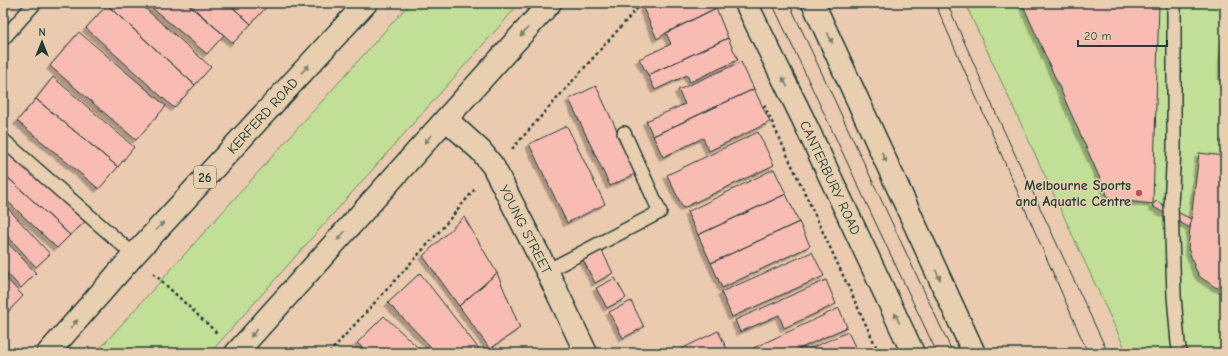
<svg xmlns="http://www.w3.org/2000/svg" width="1228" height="356" font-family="'Comic Neue',sans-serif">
	<defs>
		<filter id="shadow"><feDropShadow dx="-3.5" dy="3.5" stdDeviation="0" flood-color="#0004"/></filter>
	</defs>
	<rect width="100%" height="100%" fill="#eacbb0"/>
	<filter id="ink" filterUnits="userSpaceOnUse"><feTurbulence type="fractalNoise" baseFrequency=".025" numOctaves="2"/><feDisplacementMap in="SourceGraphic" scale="8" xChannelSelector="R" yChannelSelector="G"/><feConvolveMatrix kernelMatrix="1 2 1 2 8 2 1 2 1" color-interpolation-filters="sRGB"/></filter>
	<g filter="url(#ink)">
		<path fill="#c1df96" stroke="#708e65" d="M 410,3 L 520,3 L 210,353 L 96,353 Z
			M 965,3 L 1225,3 L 1225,353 L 1127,353 Z"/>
		<path fill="#f8bcb3" stroke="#1f3d34" filter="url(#shadow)" d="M 109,3 L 139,3 L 211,67 L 195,85 L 107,5 Z
			M 146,3 L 186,3 L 224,35 L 207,54 Z
			M 188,3 L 228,3 L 251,24 L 233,43 Z
			M 228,3 L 270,3 L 251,24 Z
			M 647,3 L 714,3 L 716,8 L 666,33 L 657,39 L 643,8 Z
			M 1022,3 L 1159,3 L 1153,204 L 1109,199 Z
			M 107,5 L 195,85 L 174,108 L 86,28 Z
			M 716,8 L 728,38 L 648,75 L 639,59 L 671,44 L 666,33 Z
			M 79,32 L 166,106 L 136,140 L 50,66 Z
			M 1225,35 L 1225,81 L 1222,77 L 1222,59 Z
			M 728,38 L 738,60 L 690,82 L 687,75 L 655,90 L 648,75 Z
			M 741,62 L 754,89 L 653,136 L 646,121 L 685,104 L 678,90 Z
			M 53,77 L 134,147 L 118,167 L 36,99 Z
			M 596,86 L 637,173 L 610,186 L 569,99 Z
			M 754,89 L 770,122 L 709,151 L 703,138 L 663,157 L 653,136 Z
			M 36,99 L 118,167 L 99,189 L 17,121 Z
			M 567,126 L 605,204 L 567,223 L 529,144 Z
			M 758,132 L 774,165 L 683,208 L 667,175 Z
			M 8,151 L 85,222 L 70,235 L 3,173 L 3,156 Z
			M 1199,153 L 1225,156 L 1225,290 L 1215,287 L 1200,277 L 1195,268 L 1188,248 L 1190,228 Z
			M 774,169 L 786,194 L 698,235 L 687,212 Z
			M 3,173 L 70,235 L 57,248 L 3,197 Z
			M 786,194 L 799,222 L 711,263 L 698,235 Z
			M 1156,201 L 1191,219 L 1190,228 L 1152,206 Z
			M 3,203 L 50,254 L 36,267 L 3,231 Z
			M 464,217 L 497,273 L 459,306 L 423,256 Z
			M 799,222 L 810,246 L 722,288 L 711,263 Z
			M 3,238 L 36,273 L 21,288 L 3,269 Z
			M 601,249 L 613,273 L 595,283 L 582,258 Z
			M 812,252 L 824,276 L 732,317 L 721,292 Z
			M 420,273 L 482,353 L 437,353 L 388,303 Z
			M 497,273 L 520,328 L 490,349 L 459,306 Z
			M 3,275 L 23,296 L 3,317 Z
			M 615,278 L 626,298 L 607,308 L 596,288 Z
			M 826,280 L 836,304 L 784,328 L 779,315 L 740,332 L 735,320 Z
			M 631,301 L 644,327 L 623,338 L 609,312 Z
			M 839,308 L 847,327 L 790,353 L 743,353 Z
			M 384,316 L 424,353 L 369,353 L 357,343 Z
			M 718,331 L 729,353 L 673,353 Z
			M 848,332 L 858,353 L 799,353 Z"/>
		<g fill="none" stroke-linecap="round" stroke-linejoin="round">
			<defs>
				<path id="service" d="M 1174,3 L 1174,148 L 1171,206 L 1174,296 L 1178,343 L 1180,353
					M 3,39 L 35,3
					M 3,140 L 134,255
					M 547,271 L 660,212 L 624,133"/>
				<g id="minor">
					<path id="s1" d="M 446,119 L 481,151 L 493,166 L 547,271 L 586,353"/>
				</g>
				<g id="primary">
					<path id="s2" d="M 746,3 L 802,117 L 913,353"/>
					<path d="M 813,3 L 974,353"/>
					<path id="s3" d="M 48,353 L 134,255 L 366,3"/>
					<path d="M 236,353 L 550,3"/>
				</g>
			</defs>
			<use href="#service" stroke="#1f3d34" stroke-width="16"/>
			<use href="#minor" stroke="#1f3d34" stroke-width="25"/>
			<use href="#primary" stroke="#1f3d34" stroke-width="25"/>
			<path stroke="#1f3d34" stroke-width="2.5" stroke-dasharray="3 3" stroke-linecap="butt" d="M 764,105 L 879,353
				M 512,149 L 642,3
				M 153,273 L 218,334
				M 329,353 L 438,233 L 475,189"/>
			<use href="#service" stroke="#e7cfaf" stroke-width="13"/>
			<use href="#minor" stroke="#e7cfaf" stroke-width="22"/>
			<use href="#primary" stroke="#e7cfaf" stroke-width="22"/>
			<path stroke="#1f3d34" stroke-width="1" d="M 772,3 L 937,353
				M 789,3 L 953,353
				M 935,3 L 1088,353
				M 947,3 L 998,118 L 1108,353"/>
		</g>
		<defs><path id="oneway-solid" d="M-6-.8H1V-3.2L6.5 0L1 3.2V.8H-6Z"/></defs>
		<g fill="#797f6b">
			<use href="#oneway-solid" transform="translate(524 32) rotate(132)"/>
			<use href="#oneway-solid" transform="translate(830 38) rotate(65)"/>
			<use href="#oneway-solid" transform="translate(305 69) rotate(-47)"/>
			<use href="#oneway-solid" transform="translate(785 82) rotate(-116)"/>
			<use href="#oneway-solid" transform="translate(428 139) rotate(132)"/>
			<use href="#oneway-solid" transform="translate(884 157) rotate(65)"/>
			<use href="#oneway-solid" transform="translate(160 226) rotate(-47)"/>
			<use href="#oneway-solid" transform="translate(341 236) rotate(132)"/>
			<use href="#oneway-solid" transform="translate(938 275) rotate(65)"/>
			<use href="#oneway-solid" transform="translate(897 318) rotate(-115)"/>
			<use href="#oneway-solid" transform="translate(74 324) rotate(-49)"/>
			<use href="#oneway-solid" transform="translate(254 333) rotate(132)"/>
		</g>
	</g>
	<circle fill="#d1495b" stroke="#e7cfaf" stroke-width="1.5" cx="1139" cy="193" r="4"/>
	<g text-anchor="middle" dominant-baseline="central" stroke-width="3" stroke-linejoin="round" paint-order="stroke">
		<rect fill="#e7cfaf" stroke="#5b6959" stroke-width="1" x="194" y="166" width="22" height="22" rx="3"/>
		<g font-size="13" font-weight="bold" fill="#1f3d34">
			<text x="205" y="177">26</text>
		</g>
		<g font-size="14" fill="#1f3d34" stroke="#e7cfaf">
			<text stroke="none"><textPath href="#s3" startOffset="320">KERFERD ROAD</textPath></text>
			<text stroke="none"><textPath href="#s2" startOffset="194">CANTERBURY ROAD</textPath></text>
			<text stroke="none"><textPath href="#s1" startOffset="138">YOUNG STREET</textPath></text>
		</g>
		<g font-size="14" font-weight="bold" fill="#1f3d34" stroke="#e7cfaf" text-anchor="end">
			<text x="1131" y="185">Melbourne Sports<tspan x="1131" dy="16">and Aquatic Centre</tspan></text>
		</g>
	</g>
	<rect width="1228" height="356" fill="none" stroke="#e7cfaf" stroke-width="16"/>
	<rect x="8" y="8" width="1212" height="340" fill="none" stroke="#1f3d34" stroke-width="1.5" filter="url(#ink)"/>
	<g transform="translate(42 42)" stroke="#e7cfaf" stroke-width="3" paint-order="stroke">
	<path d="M0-3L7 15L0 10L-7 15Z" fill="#1f3d34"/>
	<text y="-6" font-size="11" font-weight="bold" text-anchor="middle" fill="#1f3d34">N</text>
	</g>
	<path d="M1078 40v6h89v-6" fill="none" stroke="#1f3d34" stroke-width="2"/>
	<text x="1084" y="40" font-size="12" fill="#1f3d34" stroke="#e7cfaf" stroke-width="3" paint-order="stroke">20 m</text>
</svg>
